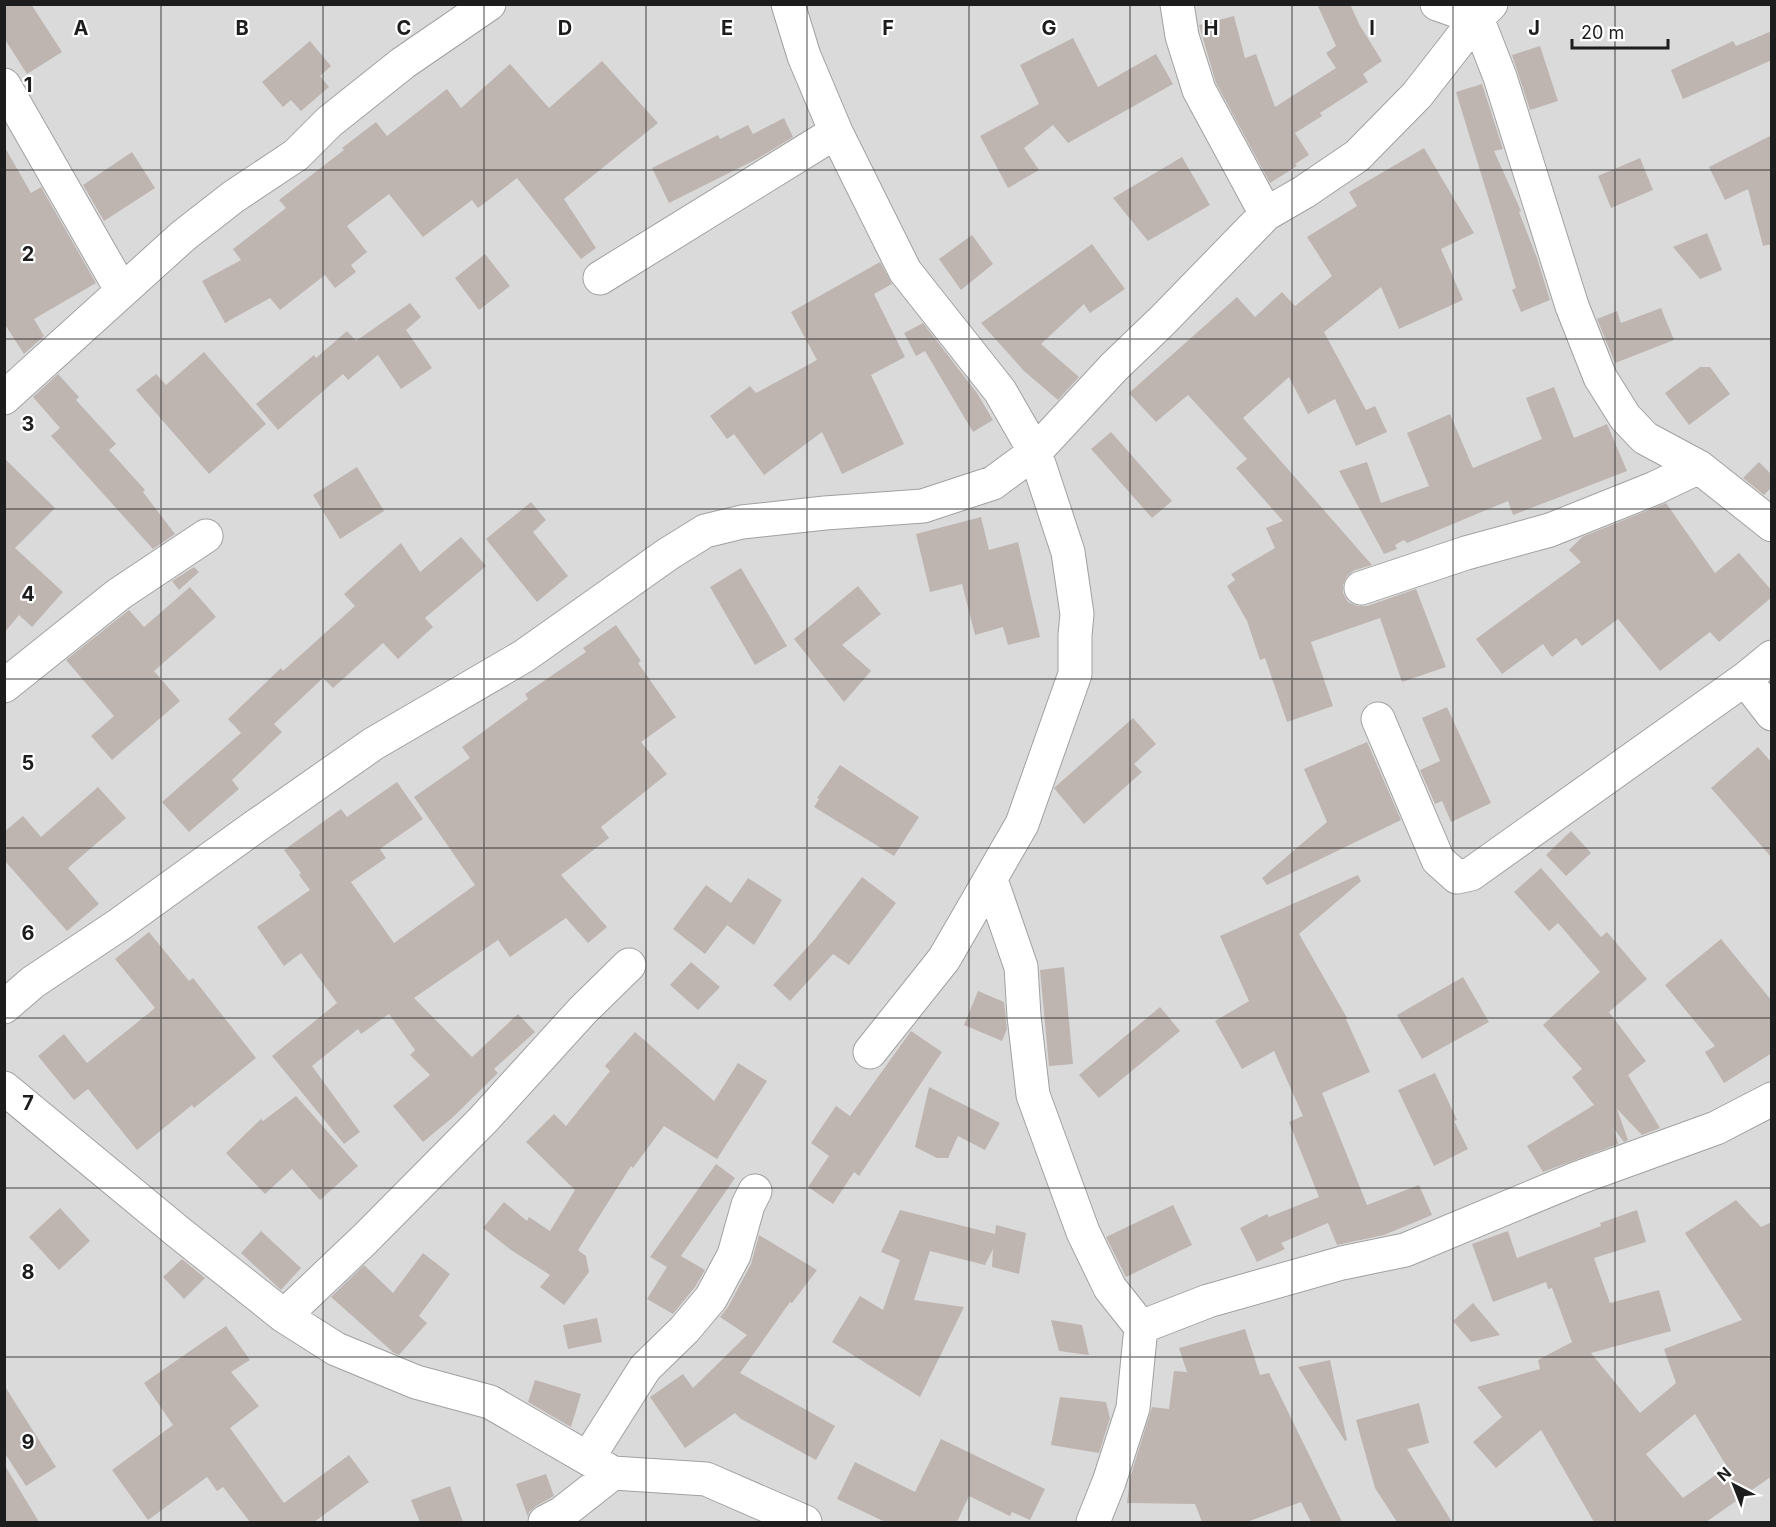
<svg xmlns="http://www.w3.org/2000/svg" width="1776" height="1527" font-family="Inter,sans-serif">
	<rect width="100%" height="100%" fill="#eeeae4"/>
	<path fill="#dbdadb" d="M 5,5 L 1771,5 L 1771,1522 L 5,1522 Z"/>
	<path fill="#beb5b1" fill-rule="evenodd" d="M 4,4 L 31,4 L 62,52 L 27,74 L 4,38 Z
		M 1317,4 L 1350,4 L 1359,24 L 1382,61 L 1363,74 L 1368,82 L 1320,113 L 1322,116 L 1295,133 L 1309,155 L 1295,164 L 1297,166 L 1270,183 L 1216,83 L 1199,25 L 1234,16 L 1245,58 L 1256,54 L 1275,107 L 1336,68 L 1326,53 L 1336,46 Z
		M 1772,31 L 1772,60 L 1683,99 L 1671,70 L 1733,41 L 1736,46 Z
		M 1073,38 L 1098,87 L 1156,54 L 1173,84 L 1068,143 L 1053,125 L 1024,148 L 1039,170 L 1008,188 L 980,136 L 1039,104 L 1020,65 Z
		M 310,41 L 331,66 L 320,76 L 329,87 L 301,111 L 291,100 L 283,107 L 262,82 Z
		M 1540,46 L 1558,101 L 1530,110 L 1512,55 Z
		M 602,61 L 658,123 L 564,199 L 596,248 L 581,259 L 517,178 L 478,208 L 472,200 L 423,237 L 389,194 L 347,226 L 367,252 L 351,265 L 356,272 L 335,288 L 325,275 L 280,310 L 270,298 L 225,323 L 202,281 L 241,260 L 233,249 L 286,208 L 279,200 L 344,150 L 342,148 L 376,122 L 387,136 L 447,89 L 461,108 L 510,64 L 549,108 Z
		M 1482,84 L 1503,149 L 1494,151 L 1521,211 L 1519,212 L 1537,258 L 1550,300 L 1521,312 L 1512,290 L 1516,288 L 1456,92 Z
		M 784,118 L 793,137 L 757,159 L 669,203 L 652,168 L 718,135 L 720,139 L 748,125 L 753,134 Z
		M 1772,135 L 1772,244 L 1763,246 L 1748,189 L 1725,200 L 1709,167 Z
		M 4,146 L 31,193 L 41,187 L 96,283 L 34,319 L 44,336 L 24,354 L 4,323 Z
		M 1424,148 L 1474,233 L 1441,249 L 1463,300 L 1399,329 L 1381,287 L 1324,332 L 1366,410 L 1375,406 L 1387,432 L 1356,446 L 1335,399 L 1308,414 L 1289,377 L 1243,418 L 1372,565 L 1355,570 L 1347,576 L 1343,585 L 1343,593 L 1348,602 L 1357,606 L 1367,606 L 1416,589 L 1446,667 L 1402,682 L 1380,618 L 1311,642 L 1333,706 L 1287,722 L 1265,658 L 1260,660 L 1247,621 L 1227,586 L 1235,580 L 1231,574 L 1275,548 L 1266,528 L 1283,521 L 1236,468 L 1247,459 L 1188,395 L 1156,422 L 1129,393 L 1237,297 L 1255,317 L 1282,292 L 1295,306 L 1332,276 L 1307,237 L 1357,206 L 1349,192 Z
		M 132,152 L 155,188 L 104,221 L 83,185 Z
		M 1182,157 L 1210,205 L 1148,241 L 1113,198 Z
		M 1640,158 L 1653,190 L 1611,208 L 1598,176 Z
		M 1707,233 L 1722,270 L 1700,279 L 1673,247 Z
		M 972,235 L 993,264 L 961,290 L 939,259 Z
		M 1092,244 L 1125,289 L 1090,313 L 1084,304 L 1041,344 L 1079,377 L 1058,400 L 1024,371 L 981,323 Z
		M 485,254 L 510,286 L 479,310 L 455,278 Z
		M 880,262 L 892,284 L 874,294 L 905,357 L 871,375 L 904,444 L 842,474 L 822,432 L 764,475 L 734,434 L 727,439 L 710,416 L 750,386 L 756,393 L 817,360 L 791,312 Z
		M 410,303 L 421,317 L 406,330 L 432,368 L 401,389 L 378,355 L 348,380 L 343,374 L 278,430 L 256,404 L 314,355 L 316,358 L 347,331 L 356,341 Z
		M 1661,308 L 1674,340 L 1615,363 L 1597,319 L 1617,311 L 1621,323 Z
		M 923,323 L 977,393 L 993,420 L 973,432 L 925,351 L 916,356 L 904,333 Z
		M 204,352 L 266,424 L 209,474 L 136,390 L 156,374 L 166,385 Z
		M 1700,367 L 1710,367 L 1730,394 L 1689,425 L 1665,393 Z
		M 58,374 L 79,397 L 76,400 L 116,444 L 109,450 L 145,490 L 143,492 L 175,534 L 153,549 L 51,436 L 60,428 L 33,397 Z
		M 1554,387 L 1574,438 L 1607,424 L 1627,471 L 1513,515 L 1508,501 L 1407,543 L 1404,540 L 1395,545 L 1397,549 L 1384,554 L 1339,471 L 1367,462 L 1381,503 L 1429,486 L 1407,433 L 1450,414 L 1473,468 L 1542,439 L 1526,398 Z
		M 1111,432 L 1172,501 L 1152,518 L 1091,449 Z
		M 4,458 L 55,508 L 15,548 L 63,592 L 32,627 L 19,615 L 4,633 Z
		M 1759,462 L 1772,475 L 1772,487 L 1764,495 L 1743,478 Z
		M 357,467 L 384,511 L 340,539 L 313,495 Z
		M 531,502 L 546,520 L 533,532 L 568,576 L 537,602 L 486,539 Z
		M 1666,503 L 1715,573 L 1739,553 L 1772,591 L 1772,597 L 1719,642 L 1710,632 L 1660,671 L 1618,619 L 1582,646 L 1576,638 L 1552,657 L 1543,644 L 1502,674 L 1476,639 L 1581,562 L 1569,550 L 1582,537 Z
		M 981,517 L 989,550 L 1018,542 L 1040,637 L 1008,645 L 1003,627 L 975,635 L 962,584 L 930,592 L 916,534 Z
		M 461,537 L 486,566 L 425,618 L 433,627 L 398,659 L 383,643 L 333,688 L 323,678 L 274,724 L 282,732 L 232,780 L 239,789 L 189,832 L 162,802 L 241,733 L 228,719 L 281,668 L 283,671 L 355,606 L 344,594 L 401,543 L 420,572 Z
		M 194,567 L 199,572 L 179,590 L 172,581 Z
		M 741,568 L 787,646 L 755,665 L 710,587 Z
		M 858,586 L 881,614 L 842,645 L 871,671 L 844,702 L 794,639 Z
		M 190,587 L 216,617 L 154,671 L 180,701 L 112,760 L 91,736 L 114,716 L 66,660 L 129,610 L 144,627 Z
		M 616,625 L 641,661 L 638,663 L 676,717 L 641,742 L 667,774 L 601,827 L 609,838 L 561,875 L 607,927 L 588,943 L 566,918 L 510,957 L 498,940 L 414,998 L 472,1057 L 518,1014 L 535,1032 L 494,1069 L 498,1073 L 452,1118 L 423,1142 L 393,1106 L 430,1075 L 410,1055 L 415,1050 L 389,1014 L 361,1034 L 358,1029 L 312,1066 L 360,1132 L 344,1144 L 272,1056 L 337,1003 L 301,953 L 284,966 L 257,927 L 310,890 L 299,875 L 301,873 L 284,850 L 341,809 L 347,817 L 397,782 L 423,819 L 380,849 L 386,858 L 351,882 L 394,943 L 475,885 L 414,797 L 470,758 L 462,747 L 528,699 L 525,694 L 586,652 L 583,648 Z
		M 1447,707 L 1491,803 L 1451,822 L 1442,801 L 1435,804 L 1420,770 L 1440,761 L 1422,718 Z
		M 1133,718 L 1156,744 L 1134,764 L 1142,772 L 1084,824 L 1054,788 Z
		M 1367,742 L 1401,820 L 1267,885 L 1262,878 L 1327,822 L 1304,769 Z
		M 1758,747 L 1772,763 L 1772,858 L 1711,788 Z
		M 840,765 L 919,817 L 894,856 L 814,807 L 819,799 L 817,798 Z
		M 98,787 L 126,818 L 68,868 L 99,904 L 67,931 L 4,860 L 4,832 L 23,816 L 41,837 Z
		M 1571,831 L 1591,853 L 1566,876 L 1546,855 Z
		M 1541,868 L 1601,937 L 1607,932 L 1647,979 L 1609,1012 L 1646,1061 L 1628,1075 L 1660,1128 L 1642,1135 L 1617,1109 L 1628,1140 L 1624,1142 L 1614,1129 L 1618,1144 L 1543,1172 L 1527,1146 L 1594,1105 L 1572,1077 L 1582,1069 L 1543,1025 L 1600,972 L 1558,923 L 1549,931 L 1514,892 Z
		M 1358,875 L 1361,881 L 1299,934 L 1347,1018 L 1346,1019 L 1370,1072 L 1322,1093 L 1367,1205 L 1419,1185 L 1432,1215 L 1384,1235 L 1337,1245 L 1328,1223 L 1281,1243 L 1285,1249 L 1257,1262 L 1240,1228 L 1267,1214 L 1269,1217 L 1319,1197 L 1289,1122 L 1303,1116 L 1274,1051 L 1242,1069 L 1215,1021 L 1249,1001 L 1220,936 Z
		M 862,877 L 896,903 L 849,965 L 833,954 L 790,1001 L 773,985 L 815,939 Z
		M 748,878 L 782,900 L 754,945 L 727,925 L 705,954 L 673,929 L 706,885 L 731,903 Z
		M 149,932 L 189,981 L 193,978 L 256,1058 L 194,1108 L 192,1105 L 137,1150 L 88,1089 L 74,1100 L 38,1056 L 64,1034 L 87,1063 L 155,1008 L 115,959 Z
		M 1721,939 L 1772,1001 L 1772,1053 L 1724,1083 L 1705,1052 L 1715,1046 L 1665,985 Z
		M 691,962 L 720,987 L 698,1010 L 670,985 Z
		M 1064,967 L 1073,1064 L 1049,1066 L 1040,970 Z
		M 1463,977 L 1489,1022 L 1422,1059 L 1397,1015 Z
		M 978,991 L 1004,1002 L 1007,1029 L 1002,1041 L 964,1025 Z
		M 1160,1007 L 1180,1031 L 1099,1098 L 1079,1075 Z
		M 911,1031 L 942,1052 L 859,1176 L 854,1172 L 833,1204 L 808,1187 L 829,1156 L 811,1143 L 836,1106 L 850,1116 Z
		M 635,1032 L 714,1101 L 738,1063 L 767,1081 L 717,1159 L 664,1126 L 633,1168 L 631,1166 L 578,1250 L 586,1256 L 589,1272 L 564,1305 L 540,1287 L 550,1275 L 511,1250 L 483,1228 L 504,1202 L 527,1221 L 529,1217 L 550,1231 L 575,1190 L 526,1142 L 554,1114 L 566,1126 L 610,1071 L 605,1066 Z
		M 1435,1073 L 1457,1120 L 1454,1121 L 1468,1149 L 1434,1166 L 1398,1090 Z
		M 929,1087 L 1000,1123 L 985,1150 L 958,1136 L 948,1158 L 937,1158 L 915,1147 Z
		M 296,1096 L 358,1166 L 320,1200 L 292,1169 L 265,1194 L 226,1153 L 261,1119 L 263,1121 Z
		M 716,1164 L 735,1178 L 681,1256 L 705,1270 L 695,1287 L 673,1314 L 647,1299 L 667,1267 L 650,1257 Z
		M 1736,1200 L 1761,1227 L 1772,1222 L 1772,1476 L 1706,1522 L 1594,1522 L 1541,1430 L 1496,1468 L 1473,1442 L 1502,1417 L 1477,1387 L 1540,1369 L 1538,1360 L 1572,1342 L 1552,1288 L 1548,1289 L 1546,1282 L 1493,1302 L 1472,1244 L 1508,1231 L 1517,1258 L 1601,1226 L 1600,1223 L 1637,1210 L 1646,1242 L 1594,1258 L 1610,1303 L 1659,1290 L 1671,1331 L 1591,1353 L 1640,1413 L 1676,1383 L 1664,1349 L 1742,1320 L 1685,1233 ZM 1695,1414 L 1727,1467 L 1683,1498 L 1646,1454 Z
		M 1173,1205 L 1192,1245 L 1126,1277 L 1106,1237 Z
		M 60,1208 L 90,1241 L 59,1270 L 29,1237 Z
		M 900,1210 L 995,1234 L 996,1225 L 1026,1233 L 1019,1274 L 992,1267 L 993,1249 L 985,1265 L 930,1251 L 914,1300 L 964,1307 L 920,1397 L 832,1342 L 860,1296 L 883,1310 L 900,1260 L 881,1252 Z
		M 261,1231 L 301,1268 L 281,1290 L 241,1253 Z
		M 759,1235 L 817,1270 L 792,1303 L 790,1302 L 740,1373 L 835,1426 L 816,1460 L 741,1419 L 735,1413 L 685,1448 L 650,1397 L 683,1374 L 693,1388 L 747,1335 L 720,1317 L 728,1307 L 751,1264 Z
		M 423,1253 L 450,1274 L 419,1316 L 427,1323 L 399,1355 L 394,1353 L 331,1297 L 364,1265 L 393,1293 Z
		M 182,1259 L 205,1278 L 184,1299 L 163,1277 Z
		M 1473,1303 L 1500,1335 L 1471,1342 L 1453,1321 Z
		M 597,1318 L 602,1342 L 568,1349 L 563,1325 Z
		M 1051,1320 L 1082,1325 L 1089,1355 L 1059,1351 Z
		M 226,1326 L 250,1360 L 231,1372 L 259,1406 L 230,1428 L 284,1503 L 349,1455 L 369,1482 L 314,1522 L 250,1522 L 223,1487 L 217,1491 L 207,1477 L 148,1520 L 112,1470 L 173,1425 L 144,1383 Z
		M 1245,1329 L 1260,1375 L 1269,1373 L 1342,1522 L 1311,1522 L 1301,1502 L 1247,1522 L 1202,1522 L 1195,1504 L 1127,1503 L 1130,1478 L 1152,1407 L 1169,1409 L 1174,1371 L 1187,1372 L 1179,1348 Z
		M 1330,1360 L 1347,1440 L 1345,1441 L 1298,1367 Z
		M 535,1380 L 581,1394 L 571,1427 L 528,1402 Z
		M 4,1385 L 56,1467 L 26,1486 L 4,1452 Z
		M 1060,1397 L 1106,1402 L 1110,1418 L 1099,1453 L 1051,1445 Z
		M 1419,1403 L 1429,1443 L 1407,1449 L 1452,1522 L 1397,1522 L 1375,1488 L 1356,1420 Z
		M 941,1439 L 1045,1489 L 1030,1520 L 1012,1512 L 1010,1516 L 969,1496 L 957,1522 L 885,1522 L 837,1499 L 855,1462 L 915,1492 Z
		M 4,1464 L 39,1522 L 4,1522 Z
		M 546,1474 L 554,1496 L 536,1506 L 529,1512 L 528,1517 L 516,1484 Z
		M 450,1486 L 463,1522 L 420,1522 L 411,1500 Z"/>
	<g fill="none" stroke-linecap="round" stroke-linejoin="round">
		<defs>
			<path id="minor" d="M 788,4 L 804,56 L 836,132 L 905,271 L 1000,391 L 1035,452 L 1068,552 L 1077,614 L 1075,635 L 1075,674 L 1022,824 L 944,959 L 870,1052
				M 1177,4 L 1182,36 L 1199,90 L 1266,214
				M 1437,4 L 1477,18 L 1500,77 L 1572,306 L 1600,377 L 1625,417 L 1645,438 L 1699,467 L 1772,525
				M 4,85 L 122,291
				M 600,278 L 836,132
				M 4,398 L 183,236 L 233,197 L 296,155 L 329,122 L 403,63 L 489,4
				M 1361,588 L 1466,553 L 1550,530 L 1655,488 L 1699,467
				M 1772,657 L 1745,679 L 1772,714
				M 4,686 L 119,594 L 206,536
				M 1378,719 L 1438,860 L 1457,877 L 1471,874 L 1745,679
				M 991,880 L 1021,967 L 1024,1016 L 1033,1095 L 1083,1232 L 1110,1288 L 1141,1327 L 1133,1408 L 1109,1482 L 1093,1522
				M 4,1007 L 33,982 L 120,924 L 253,828 L 373,744 L 524,656 L 668,554 L 705,531 L 742,522 L 825,513 L 923,506 L 993,483 L 1035,452 L 1114,367 L 1163,320 L 1266,214 L 1304,192 L 1357,156 L 1417,95 L 1477,18 L 1491,4
				M 4,1088 L 177,1231 L 284,1316 L 336,1349 L 416,1382 L 490,1402 L 613,1473 L 706,1479 L 805,1522
				M 284,1316 L 365,1239 L 483,1120 L 583,1010 L 629,965
				M 1141,1327 L 1208,1301 L 1342,1263 L 1405,1250 L 1578,1178 L 1716,1128 L 1772,1099
				M 588,1458 L 645,1368 L 684,1330 L 711,1298 L 734,1255 L 748,1205 L 755,1191
				M 545,1522 L 562,1513 L 613,1473"/>
		</defs>
		<use href="#minor" stroke="#a1a1a1" stroke-width="35"/>
		<use href="#minor" stroke="#fff" stroke-width="33"/>
	</g>
	<path fill="none" stroke="#1d1d1d" stroke-width="1.5" stroke-opacity="0.55" d="M 161,4 L 161,1522M 323,4 L 323,1522M 484,4 L 484,1522M 646,4 L 646,1522M 807,4 L 807,1522M 969,4 L 969,1522M 1130,4 L 1130,1522M 1292,4 L 1292,1522M 1453,4 L 1453,1522M 1615,4 L 1615,1522M 4,170 L 1772,170M 4,339 L 1772,339M 4,509 L 1772,509M 4,679 L 1772,679M 4,848 L 1772,848M 4,1018 L 1772,1018M 4,1188 L 1772,1188M 4,1357 L 1772,1357"/>
	<g font-size="20" text-anchor="middle" font-weight="bold" fill="#1d1d1d" stroke="#fff" stroke-width="4.5" stroke-linejoin="round" paint-order="stroke">
		<text x="81" y="35">A</text>
		<text x="242" y="35">B</text>
		<text x="404" y="35">C</text>
		<text x="565" y="35">D</text>
		<text x="727" y="35">E</text>
		<text x="888" y="35">F</text>
		<text x="1049" y="35">G</text>
		<text x="1211" y="35">H</text>
		<text x="1372" y="35">I</text>
		<text x="1534" y="35">J</text>
		<text x="28" y="92">1</text>
		<text x="28" y="261">2</text>
		<text x="28" y="431">3</text>
		<text x="28" y="601">4</text>
		<text x="28" y="770">5</text>
		<text x="28" y="940">6</text>
		<text x="28" y="1110">7</text>
		<text x="28" y="1279">8</text>
		<text x="28" y="1449">9</text>
	</g>
	<rect width="1776" height="1527" fill="none" stroke="#1d1d1d" stroke-width="12"/>
	<g transform="translate(1734 1485) rotate(318)" stroke="#ffffff" stroke-width="4.5" paint-order="stroke">
	<path d="M0-4.5L10 22L0 15L-10 22Z" fill="#1d1d1d"/>
	<text y="-9" font-size="16" font-weight="bold" text-anchor="middle" fill="#1d1d1d">N</text>
	</g>
	<path d="M1572 39v9h96v-9" fill="none" stroke="#1d1d1d" stroke-width="3"/>
	<text x="1581" y="39" font-size="18" fill="#1d1d1d" stroke="#ffffff" stroke-width="4.5" paint-order="stroke">20 m</text>
</svg>
